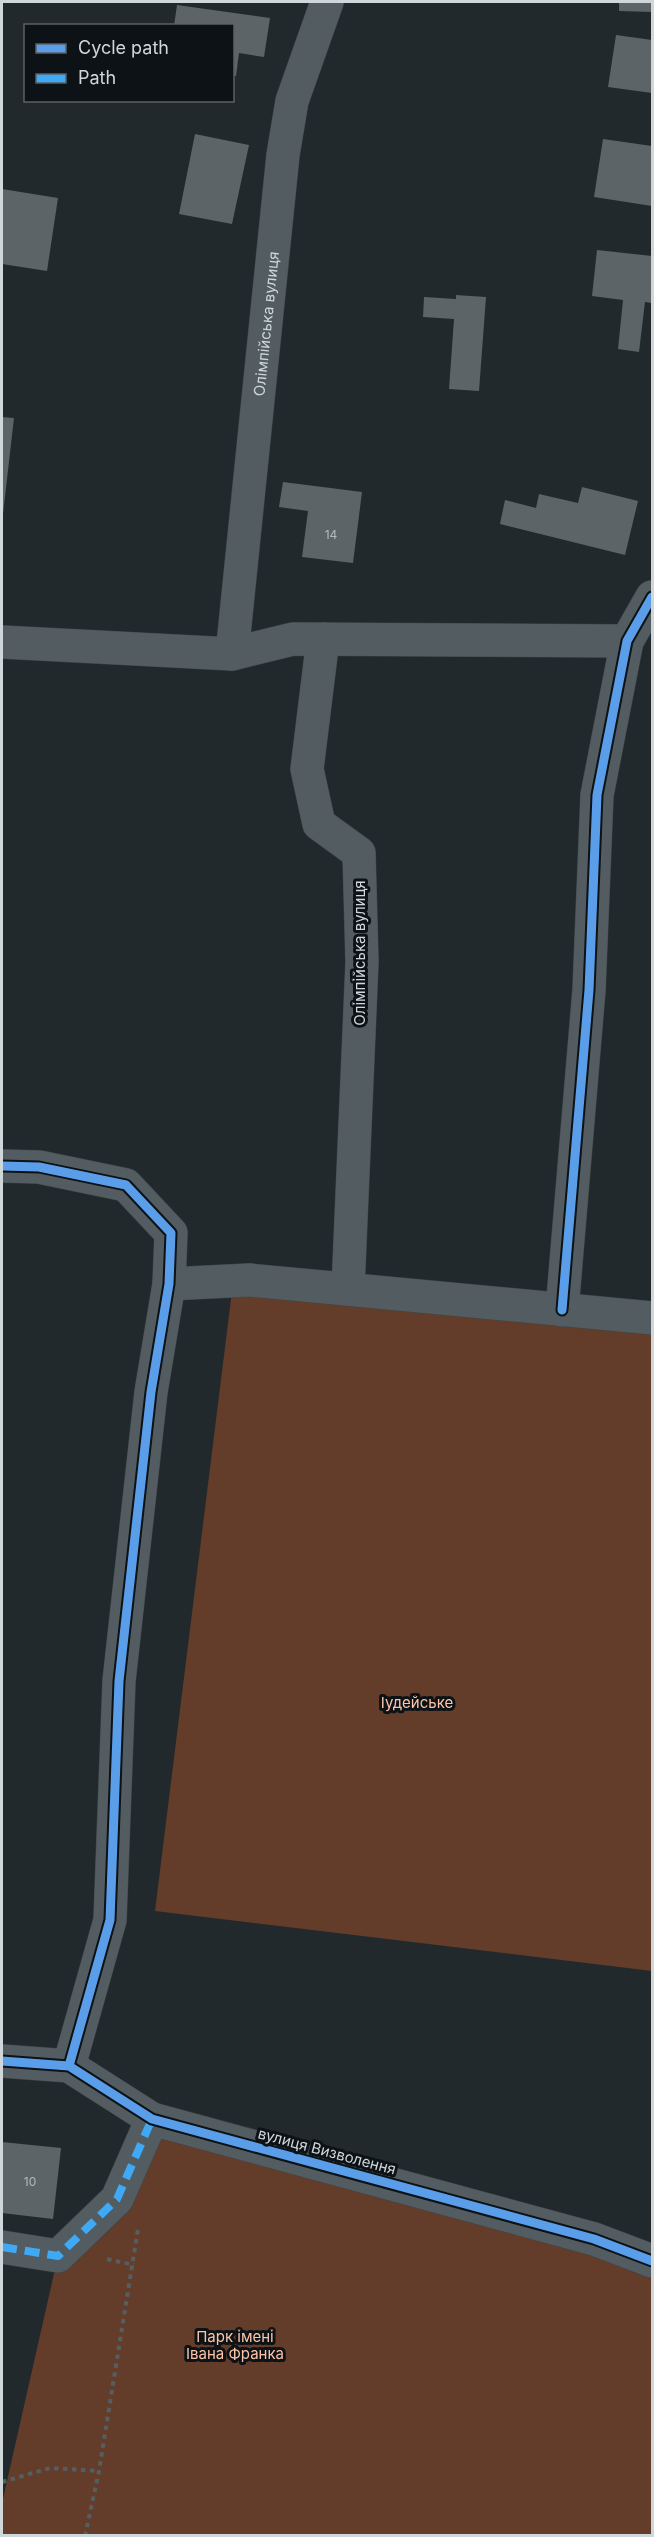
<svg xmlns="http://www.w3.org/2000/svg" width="654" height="2537" font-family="Inter,sans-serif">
	<rect width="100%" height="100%" fill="#21292c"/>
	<path fill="#633d2a" d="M 234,1275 L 652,1326 L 652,1971 L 155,1911 Z
		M 152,2119 L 652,2269 L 652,2535 L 2,2536 L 2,2503 L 58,2256 Z"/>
	<path fill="#5d6467" d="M 619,2 L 652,2 L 652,12 L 619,11 Z
		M 177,5 L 270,18 L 264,57 L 239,53 L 236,76 L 232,76 L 232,26 L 174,26 Z
		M 616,35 L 652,40 L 652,93 L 608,87 Z
		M 195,134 L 249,145 L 232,224 L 179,214 Z
		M 603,139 L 652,146 L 652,206 L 594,197 Z
		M 2,189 L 58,198 L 47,271 L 2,264 Z
		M 597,250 L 652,256 L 652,303 L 645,302 L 639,352 L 618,349 L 623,300 L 592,296 Z
		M 456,295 L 486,297 L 479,391 L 449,389 L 454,319 L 423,317 L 424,297 L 456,299 Z
		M 2,417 L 14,418 L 3,514 L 2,514 Z
		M 283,482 L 362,492 L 353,563 L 302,557 L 308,511 L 279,507 Z
		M 582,487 L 638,501 L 625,555 L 500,524 L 505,500 L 536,508 L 539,494 L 578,503 Z
		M 2,2142 L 61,2148 L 53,2219 L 2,2213 Z"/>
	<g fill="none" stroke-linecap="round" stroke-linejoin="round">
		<defs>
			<g id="street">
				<path d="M 323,639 L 307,769 L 319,824 L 359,853 L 362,962 L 348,1289"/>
				<path d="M 2,642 L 232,654 L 293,639 L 627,641"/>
				<path id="s1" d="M 232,654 L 283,155 L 292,101 L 327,2"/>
				<path d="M 2,1166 L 39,1167 L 126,1185 L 171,1233 L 169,1284 L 151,1392 L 119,1681 L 110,1920 L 69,2066"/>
				<path d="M 169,1284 L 249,1280 L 652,1318"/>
				<path d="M 562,1310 L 589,990 L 597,795 L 627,641 L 652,597"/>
				<path d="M 2,2061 L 69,2066 L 152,2119 L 594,2239 L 652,2261"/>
				<path d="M 2,2247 L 58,2256 L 117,2199 L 152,2119"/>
			</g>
		</defs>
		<use href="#street" stroke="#3e4447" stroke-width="34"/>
		<path stroke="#565e61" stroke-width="4" stroke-dasharray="4.5 4.5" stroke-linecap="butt" d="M 107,2259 L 134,2265
			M 2,2482 L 50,2468 L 99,2471
			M 85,2536 L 99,2471 L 138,2229"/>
		<use href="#street" stroke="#535c60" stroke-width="33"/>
		<path stroke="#3fa9f5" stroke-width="8" stroke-dasharray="15 8" stroke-linecap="butt" d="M 2,2247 L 58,2256 L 117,2199 L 152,2119"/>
		<defs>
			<path id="cycleway" d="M 2,1166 L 39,1167 L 126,1185 L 171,1233 L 169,1284 L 151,1392 L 119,1681 L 110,1920 L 69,2066
				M 562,1310 L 589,990 L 597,795 L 627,641 L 652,597
				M 2,2061 L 69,2066 L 152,2119 L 594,2239 L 652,2261"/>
		</defs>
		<use href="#cycleway" stroke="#0c1215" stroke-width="13"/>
		<use href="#cycleway" stroke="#5a9eea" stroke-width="9"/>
	</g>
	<g text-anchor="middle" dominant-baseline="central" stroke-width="6" stroke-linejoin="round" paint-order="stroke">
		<g font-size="12" fill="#b2babe">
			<text x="331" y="534">14</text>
			<text x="30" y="2181">10</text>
		</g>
		<g font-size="15" fill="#cfd7db" stroke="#0c1215">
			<text stroke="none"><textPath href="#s1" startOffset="332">Олімпійська вулиця</textPath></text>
			<text transform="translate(359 953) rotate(-90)">Олімпійська вулиця</text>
			<text transform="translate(327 2151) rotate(15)">вулиця Визволення</text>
		</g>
		<g font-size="15" fill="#fdc4a9" stroke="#0c1215">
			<text x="417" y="1702">Іудейське</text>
			<text x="235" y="2336">Парк імені<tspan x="235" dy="17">Івана Франка</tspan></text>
		</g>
	</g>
	<rect width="654" height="2537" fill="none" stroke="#cfd7db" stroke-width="6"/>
	<rect x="24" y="24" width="210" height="78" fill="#0c1215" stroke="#5a6164" stroke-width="1.5"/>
	<rect x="36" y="44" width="30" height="9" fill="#5a9eea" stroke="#5a6164" stroke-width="1.5"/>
	<text x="78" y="54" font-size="18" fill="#cfd7db">Cycle path</text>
	<rect x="36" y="74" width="30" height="9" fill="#3fa9f5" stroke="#5a6164" stroke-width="1.5"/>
	<text x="78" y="84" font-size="18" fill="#cfd7db">Path</text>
</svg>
